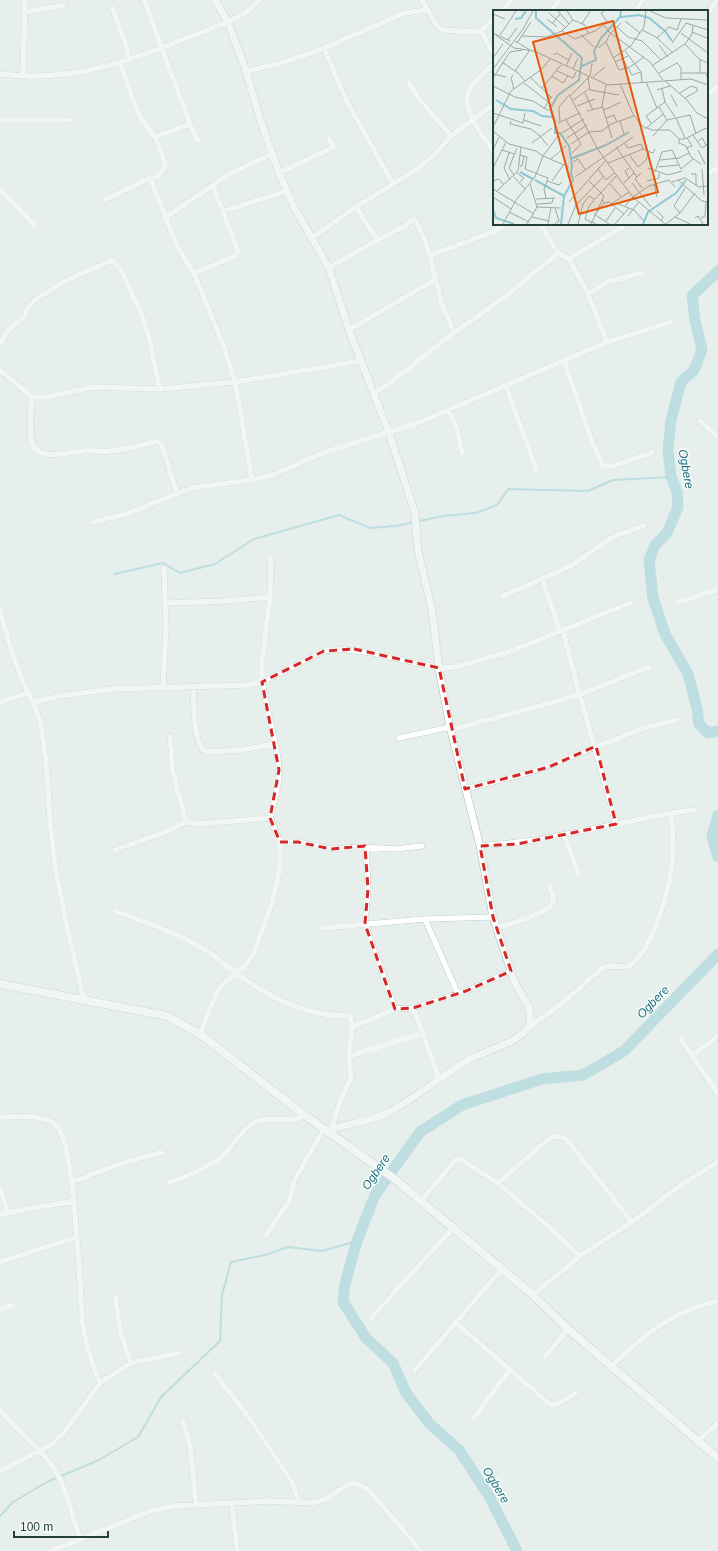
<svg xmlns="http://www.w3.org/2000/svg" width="718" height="1551" font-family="Arial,sans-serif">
	<rect width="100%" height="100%" fill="#e6efeb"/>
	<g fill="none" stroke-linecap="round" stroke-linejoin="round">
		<path stroke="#8ec9d4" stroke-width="2" d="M 114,574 L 163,563 L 180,573 L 215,564 L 254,539 L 339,515 L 370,528 L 396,526 L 443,516 L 476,513 L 497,505 L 508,489 L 588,491 L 613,480 L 671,477
			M 0,1516 L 13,1502 L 47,1482 L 99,1460 L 138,1437 L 161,1397 L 220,1341 L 222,1295 L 231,1262 L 265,1255 L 288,1247 L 322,1251 L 357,1241"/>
		<path stroke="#8ec9d4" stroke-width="11" d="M 718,271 L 692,296 L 695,320 L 702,350 L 694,370 L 681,382 L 671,420 L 668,450 L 671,477 L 677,491 L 678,507 L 667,533 L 655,545 L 649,560 L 653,598 L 665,634 L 688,674 L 697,708 L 699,724 L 708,733 L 718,731
			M 718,815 L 712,837 L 718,857
			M 517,1551 L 489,1496 L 459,1450 L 429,1423 L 406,1393 L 393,1363 L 366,1338 L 343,1302 L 345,1284 L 357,1241 L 375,1195 L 420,1132 L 462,1105 L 542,1079 L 583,1075 L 624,1051 L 718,954"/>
		<defs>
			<path id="minor" d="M 144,0 L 190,124 L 198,141
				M 422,0 L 437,26 L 443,30 L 475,32 L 481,31 L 494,55
				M 112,7 L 125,42 L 129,60
				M 501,11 L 512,0
				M 551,11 L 560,0
				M 635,11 L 643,0
				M 26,12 L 64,5
				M 707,14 L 717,0
				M 481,31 L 494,18
				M 324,48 L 346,100 L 393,184
				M 494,64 C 486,71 476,79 470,88 C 458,106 484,138 494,152
				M 246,71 L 278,64 L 315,52 L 405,13 L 427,10
				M 0,74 C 85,85 151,51 228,22 L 245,13 L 260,0
				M 23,77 L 25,0
				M 409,83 L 417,96 L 451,136
				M 707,94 L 718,87
				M 0,120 L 70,120
				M 155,137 L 190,124
				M 279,173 L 334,147 L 329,139
				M 707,174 L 718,168
				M 150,178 L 177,246 L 194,273 L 224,347 L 235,382 L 252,480
				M 0,190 L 34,225
				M 104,200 L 150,178 L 158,177 L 165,167 L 165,163 L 155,137 L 141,119 L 136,108 L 120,63
				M 356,207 L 377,239
				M 223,211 L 287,191
				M 166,217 L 231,173 L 272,154
				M 540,224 L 558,253 L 569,259 L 627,224
				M 313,237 L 356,207 L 416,170 L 435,154 L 451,136 L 494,104
				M 430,255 L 491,233 L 507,224
				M 569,259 L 588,294 L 607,342
				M 329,268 C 353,254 376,240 401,228 C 406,226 408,222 414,219 C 431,245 433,275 442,304 C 446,314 450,323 454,333
				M 194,273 L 236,256 L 238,252 L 213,185
				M 588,294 L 608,282 L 641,273
				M 349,330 L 436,279
				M 0,343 L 9,329 L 25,316 L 27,309 L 36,299 L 69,279 L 112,260 L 120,268 L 141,313 L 148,333 L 160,389
				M 564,361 L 593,444 L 603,466 L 613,466 L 653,452
				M 0,370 L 32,397 L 47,397 L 93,387 L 160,389 L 235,382 L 360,361
				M 506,386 L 537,471
				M 374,393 L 387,385 L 454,333 L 506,296 L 558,253
				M 32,397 C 31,408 28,437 33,446 C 42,461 69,452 82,451 C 92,450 101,452 110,451 C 126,450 142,445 158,441 L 162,445 L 177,493
				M 449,410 L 457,429 L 462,453
				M 700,421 L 718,437
				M 93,522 L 126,514 L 191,488 L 252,480 L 272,475 L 325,452 L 415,424 L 607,342 L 671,322
				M 502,596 L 542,579
				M 678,602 L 718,590
				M 165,603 L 225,601 L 270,597
				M 0,610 C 7,638 16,668 28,693 C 33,703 37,710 40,721 C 50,767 47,816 55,863 C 62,908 73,954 84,999
				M 563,630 C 578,695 599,759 616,824
				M 560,631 L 542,579 L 572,565 L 613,537 L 644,526
				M 163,686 L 166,627 L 164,569
				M 193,687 C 194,702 193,742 205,752 L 241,750 L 275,744
				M 0,702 L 28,693
				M 34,702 L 59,696 L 112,689 L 249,685 L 262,682 L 324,651 L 339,649 L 373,653 L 439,668 L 454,667 L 506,653 L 630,603
				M 451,730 L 579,695 L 649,667
				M 170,736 L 173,773 L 186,822
				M 399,738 L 450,727
				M 465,789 L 531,772 L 644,728 L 677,720
				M 564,835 L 579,874
				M 280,842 L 298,842 L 331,849 L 361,847 L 395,849 L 422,846
				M 480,846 L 538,840 L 671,813 L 694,810
				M 366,847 L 368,889 L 365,924 L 395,1009
				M 115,850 L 163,833 L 186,822 L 198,824 L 270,818
				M 115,911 C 147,923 179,933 207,951 C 220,960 231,970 244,979 C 278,1002 309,1016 350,1016 L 352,1027 L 349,1056 L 351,1077 L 338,1107 L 331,1129
				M 425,919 L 458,994
				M 322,928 L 425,919 L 493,917
				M 497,928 C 508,924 547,914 552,904 C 556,898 551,891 549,886
				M 413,1008 L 439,1078
				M 352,1027 L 395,1009 L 413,1008 L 466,991 L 511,971
				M 528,1028 L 565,1001 L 602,968 L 608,966 L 628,967 C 655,949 673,880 673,849 C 673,837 672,825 671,813
				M 200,1034 L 217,991 L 226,981 L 245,966 L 253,954 L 271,906 L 280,869 L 280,842 L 270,818 L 279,780 L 278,758 L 262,682 L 262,662 L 270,597 L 271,559
				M 681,1039 L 718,1094
				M 693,1055 L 718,1036
				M 349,1056 L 423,1033
				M 0,1117 C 16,1117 43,1113 56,1125 C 76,1143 79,1290 83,1325 C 86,1345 92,1364 100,1383
				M 72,1182 L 120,1164 L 162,1152
				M 168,1183 C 186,1176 206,1169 221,1157 C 233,1147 242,1128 256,1122 C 266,1117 282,1120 293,1120 L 298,1119 L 303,1114
				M 498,1183 L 550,1138 L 558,1136 L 566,1139 L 632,1222
				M 0,1188 L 8,1213
				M 421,1201 L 456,1159 L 460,1159 L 498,1183 L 542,1221 L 580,1256
				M 0,1214 L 74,1201
				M 266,1235 L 290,1200 L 294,1181 L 324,1129
				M 0,1262 L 77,1237
				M 533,1295 L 580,1256 L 632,1222 L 681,1185 L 718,1162
				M 115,1296 L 121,1334 L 131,1363
				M 0,1309 L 13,1305
				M 371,1318 L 453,1228
				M 455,1322 L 551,1405 L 558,1404 L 576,1393
				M 545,1357 L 568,1329
				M 611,1366 C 646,1334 670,1312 718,1301
				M 415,1370 L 501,1270
				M 215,1374 L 248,1416 L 292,1482 L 299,1503
				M 0,1410 C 15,1430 36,1444 51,1464 C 65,1482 73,1517 80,1539
				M 474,1418 L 510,1369
				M 183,1421 C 193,1448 193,1477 196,1505
				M 699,1440 L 718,1423
				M 0,1471 L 49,1446 L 63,1434 L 100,1383 L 131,1363 L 180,1353
				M 232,1504 L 237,1551
				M 51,1551 L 151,1511 L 174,1506 L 268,1501 L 314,1503 L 326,1499 L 349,1484 L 357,1484 L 369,1490 L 421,1551"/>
			<path id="tertiary" d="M 215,0 L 228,22 L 246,71 L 260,119 L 279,173 L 294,207 L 329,268 L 349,330 L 389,433 L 415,513 L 418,551 L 432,610 L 439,668 L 450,727 L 480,846 L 493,917 L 511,971 C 513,990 538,1006 528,1027 C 522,1040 490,1050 476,1056 C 444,1072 419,1097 387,1113 C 370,1121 349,1124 331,1129 L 330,1132"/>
			<path id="secondary" d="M 0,984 L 167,1016 L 200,1034 L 303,1114 L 396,1180 L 533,1295 L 568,1329 L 718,1458"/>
		</defs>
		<use href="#minor" stroke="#a8b8b2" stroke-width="6"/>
		<use href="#tertiary" stroke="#a8b8b2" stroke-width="8"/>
		<use href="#secondary" stroke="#a4bbb3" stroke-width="9"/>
		<use href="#minor" stroke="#fff" stroke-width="5.5"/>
		<use href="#tertiary" stroke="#fff" stroke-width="7"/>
		<use href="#secondary" stroke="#fff" stroke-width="8"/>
	</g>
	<path d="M0 0H718V1551H0ZM 354,649 L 439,668 L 465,789 L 549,767 L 596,746 L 616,824 L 517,844 L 480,846 L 493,917 L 511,971 L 466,991 L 413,1008 L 395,1009 L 365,924 L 368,889 L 365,846 L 331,849 L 298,842 L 280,842 L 270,818 L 279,770 L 262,682 L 324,651 Z" fill="#e6efeb" fill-opacity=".55" fill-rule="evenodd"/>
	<path fill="none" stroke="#d62828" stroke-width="3" stroke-dasharray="8 5" stroke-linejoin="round" d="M 354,649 L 439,668 L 465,789 L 549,767 L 596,746 L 616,824 L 517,844 L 480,846 L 493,917 L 511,971 L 466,991 L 413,1008 L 395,1009 L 365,924 L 368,889 L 365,846 L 331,849 L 298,842 L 280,842 L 270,818 L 279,770 L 262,682 L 324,651 Z"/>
	<g text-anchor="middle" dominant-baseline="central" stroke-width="3" stroke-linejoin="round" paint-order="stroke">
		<g font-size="12" font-style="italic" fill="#1c6f80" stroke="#f7fbf9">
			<text transform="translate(686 469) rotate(80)">Ogbere</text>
			<text transform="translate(653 1002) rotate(-46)">Ogbere</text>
			<text transform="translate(376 1172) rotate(-56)">Ogbere</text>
			<text transform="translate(496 1485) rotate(59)">Ogbere</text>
		</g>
	</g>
	<g transform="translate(493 10)">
		<rect width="215" height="215" fill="#e6efeb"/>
		<path fill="none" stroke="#8ec9d4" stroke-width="2" d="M 43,1 L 43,8 L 89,48 L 86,70 L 65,85 L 57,99 L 62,111 L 62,123 L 67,123 L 76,136 L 79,156 L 78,164 L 80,170 L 71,186 L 68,214M 128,7 L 146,5 L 156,8 L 172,21 L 179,31M 22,9 L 28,8 L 33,1M 89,56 L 103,50 L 101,41 L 108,28 L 127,7 L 128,1M 3,90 L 18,99 L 40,101 L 49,106 L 59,107M 77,149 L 113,135 L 136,122M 27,162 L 40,169M 42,170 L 71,186M 0,200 L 3,208 L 21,214M 150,214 L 155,202 L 183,183 L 193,170"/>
		<path fill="none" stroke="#98aaa4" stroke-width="1" d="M 65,1 L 76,14M 74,1 L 80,10 L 92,15 L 95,23M 157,1 L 173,8 L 215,10M 56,3 L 73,18M 0,4 L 12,9M 54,9 L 64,17M 132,11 L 147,23M 59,14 L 67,4M 89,14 L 97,1M 111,15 L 116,22 L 157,52 L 170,70M 124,17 L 135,27 L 149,31 L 168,50M 149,20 L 163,27 L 180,43M 69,21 L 82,29 L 102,21 L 114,12 L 108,3 L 111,1M 199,22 L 214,28 L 215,25M 0,23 L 21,38 L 41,41 L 115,75 L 198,69 L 215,75M 188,23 L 215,43M 2,24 L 17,31M 7,25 L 23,1M 88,25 L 101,37M 29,26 L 53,27 L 69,21 L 80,10M 164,28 L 176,17 L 184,20 L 188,9M 15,30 L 24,18M 113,32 L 126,60 L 137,57 L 151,47M 24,33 L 38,12M 179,33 L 193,13 L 215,20M 192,34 L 206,49 L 215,53M 166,35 L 175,47M 137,37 L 151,17 L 153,1M 105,38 L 113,32 L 117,24 L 128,13M 132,41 L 148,62 L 149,72M 61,45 L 63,43 L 76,50M 0,48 L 10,34M 120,48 L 136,37M 129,48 L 139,65 L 148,62M 9,52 L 25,63 L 32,71M 122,52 L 135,46M 160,55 L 192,34 L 199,24 L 200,16M 73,56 L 79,43M 0,59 L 30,19 L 40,1M 80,59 L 85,48M 22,61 L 37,40 L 22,31M 64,61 L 80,68 L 83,62M 166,63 L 184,53 L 188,58 L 188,70M 188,63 L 213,63 L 215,70M 207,63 L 207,50M 1,64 L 13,67M 20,65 L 18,68 L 21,79M 59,66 L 70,73 L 75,66M 97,66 L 99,54M 37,67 L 59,88M 95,67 L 97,80 L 126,85M 96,67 L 77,86 L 104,138 L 121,162 L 140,187 L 172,214M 100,67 L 112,57M 0,68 L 17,42 L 29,40M 172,71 L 194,90 L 204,103 L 215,109M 153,72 L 164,98M 31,73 L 54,91M 127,74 L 140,104 L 149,116 L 159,120 L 177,120 L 186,129 L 186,133 L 193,136 L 198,147 L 208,154M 113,75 L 109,95 L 119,128M 0,76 L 22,87 L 40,91 L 56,101M 49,78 L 68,55M 169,79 L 172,92 L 182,107M 164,80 L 177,76M 92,83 L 100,100M 187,83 L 198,76 L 204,78 L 204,81 L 192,88M 178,85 L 184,96M 80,90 L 96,79M 84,96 L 102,89M 166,97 L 174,110M 51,99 L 58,86M 111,100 L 128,92M 94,101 L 110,97M 0,103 L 30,113 L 32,103M 113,108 L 121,105 L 124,112M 183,108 L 192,128M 31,110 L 48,116M 73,110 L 85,129M 18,111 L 17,114 L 38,119 L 47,126M 127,111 L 131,124M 67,112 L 66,97 L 77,84M 65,113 L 87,103M 158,113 L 153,106 L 172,92M 0,117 L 18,81 L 49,59 L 57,49M 152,119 L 170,104M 0,121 L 16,134 L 43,141 L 50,146 L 42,167 L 23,190 L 10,214M 69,123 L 91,109M 200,125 L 209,138 L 215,134M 47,126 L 55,136M 160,126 L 174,110 L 197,105 L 203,124M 74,128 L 94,115M 186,129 L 192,129 L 213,118 L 215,120M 205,131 L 209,128 L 213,135M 39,133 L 59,118M 131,133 L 135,138 L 148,134 L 150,139M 78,134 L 96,122 L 109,121 L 118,114 L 141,106M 123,137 L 144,167M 193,138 L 199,136 L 194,128M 0,140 L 6,127M 9,140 L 21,144M 205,140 L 212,154M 16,143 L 11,158 L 17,170M 79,143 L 88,134 L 85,129M 136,144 L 145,157 L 153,150 L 156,142M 27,145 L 34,147 L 32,159 L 55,168 L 51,179 L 53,188M 50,146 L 76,157M 50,146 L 65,126M 58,149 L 73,136M 167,150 L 186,148 L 196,143M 80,152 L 85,149 L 92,159M 115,153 L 150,139 L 160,143 L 162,139M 27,156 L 29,156 L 31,146M 165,157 L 185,155M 0,158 L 13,132M 136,158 L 132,161 L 136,168M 155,158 L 175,165 L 189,161M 105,159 L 113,170 L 121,163M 209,159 L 211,185M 162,162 L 169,142 L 179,140 L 188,159 L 200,149M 24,163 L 31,168 L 27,172M 148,163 L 142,169 L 150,179M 198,164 L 203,164 L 203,175M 21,165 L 16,158 L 24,138M 21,167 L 32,179M 82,167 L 140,127M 192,168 L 206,177 L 215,176M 185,170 L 209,191 L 215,192M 0,171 L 6,169 L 11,175M 54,171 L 66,175 L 69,172M 59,171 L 71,154M 96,171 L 111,186 L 98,214M 154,171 L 166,168 L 166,163M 179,172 L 192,168M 131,173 L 141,163M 139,173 L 158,197M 117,174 L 128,187M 161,174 L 164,187M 0,179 L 41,204M 4,181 L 25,161 L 28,137M 0,187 L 18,199M 43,189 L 62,188M 109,190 L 111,193 L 116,192 L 131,204M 76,192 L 113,150M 44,194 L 59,193 L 60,188M 118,194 L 136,182M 125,194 L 141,200 L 151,211M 132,196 L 140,187 L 156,176 L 176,170 L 182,177M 44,197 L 68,198M 164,201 L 170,207 L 168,211M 16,202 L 36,212M 103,203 L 111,193M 187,203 L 181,196 L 192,178M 101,204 L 116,214M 135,206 L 145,193M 39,207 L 56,211M 182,207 L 197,214M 202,208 L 205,206 L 210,214M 208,208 L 212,206 L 213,192M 113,211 L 122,198M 34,214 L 44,197 L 37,174M 55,214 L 58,197M 62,214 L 66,211 L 62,198M 75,214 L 83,195 L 110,167M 85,214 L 90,194 L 96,186 L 101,189M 103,214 L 92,209 L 96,196 L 124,165M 122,214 L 136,198M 173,214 L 187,203 L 202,183"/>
		<path fill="#e8590c" fill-opacity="0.15" stroke="#e8590c" stroke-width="2" d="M 120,11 L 165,182 L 86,204 L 40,32 Z"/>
		<rect width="215" height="215" fill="none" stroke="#24423a" stroke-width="2"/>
	</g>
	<path d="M14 1531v6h94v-6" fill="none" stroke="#24423a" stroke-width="2"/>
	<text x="20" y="1531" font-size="12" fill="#24423a" stroke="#f7fbf9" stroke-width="3" paint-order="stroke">100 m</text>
</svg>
